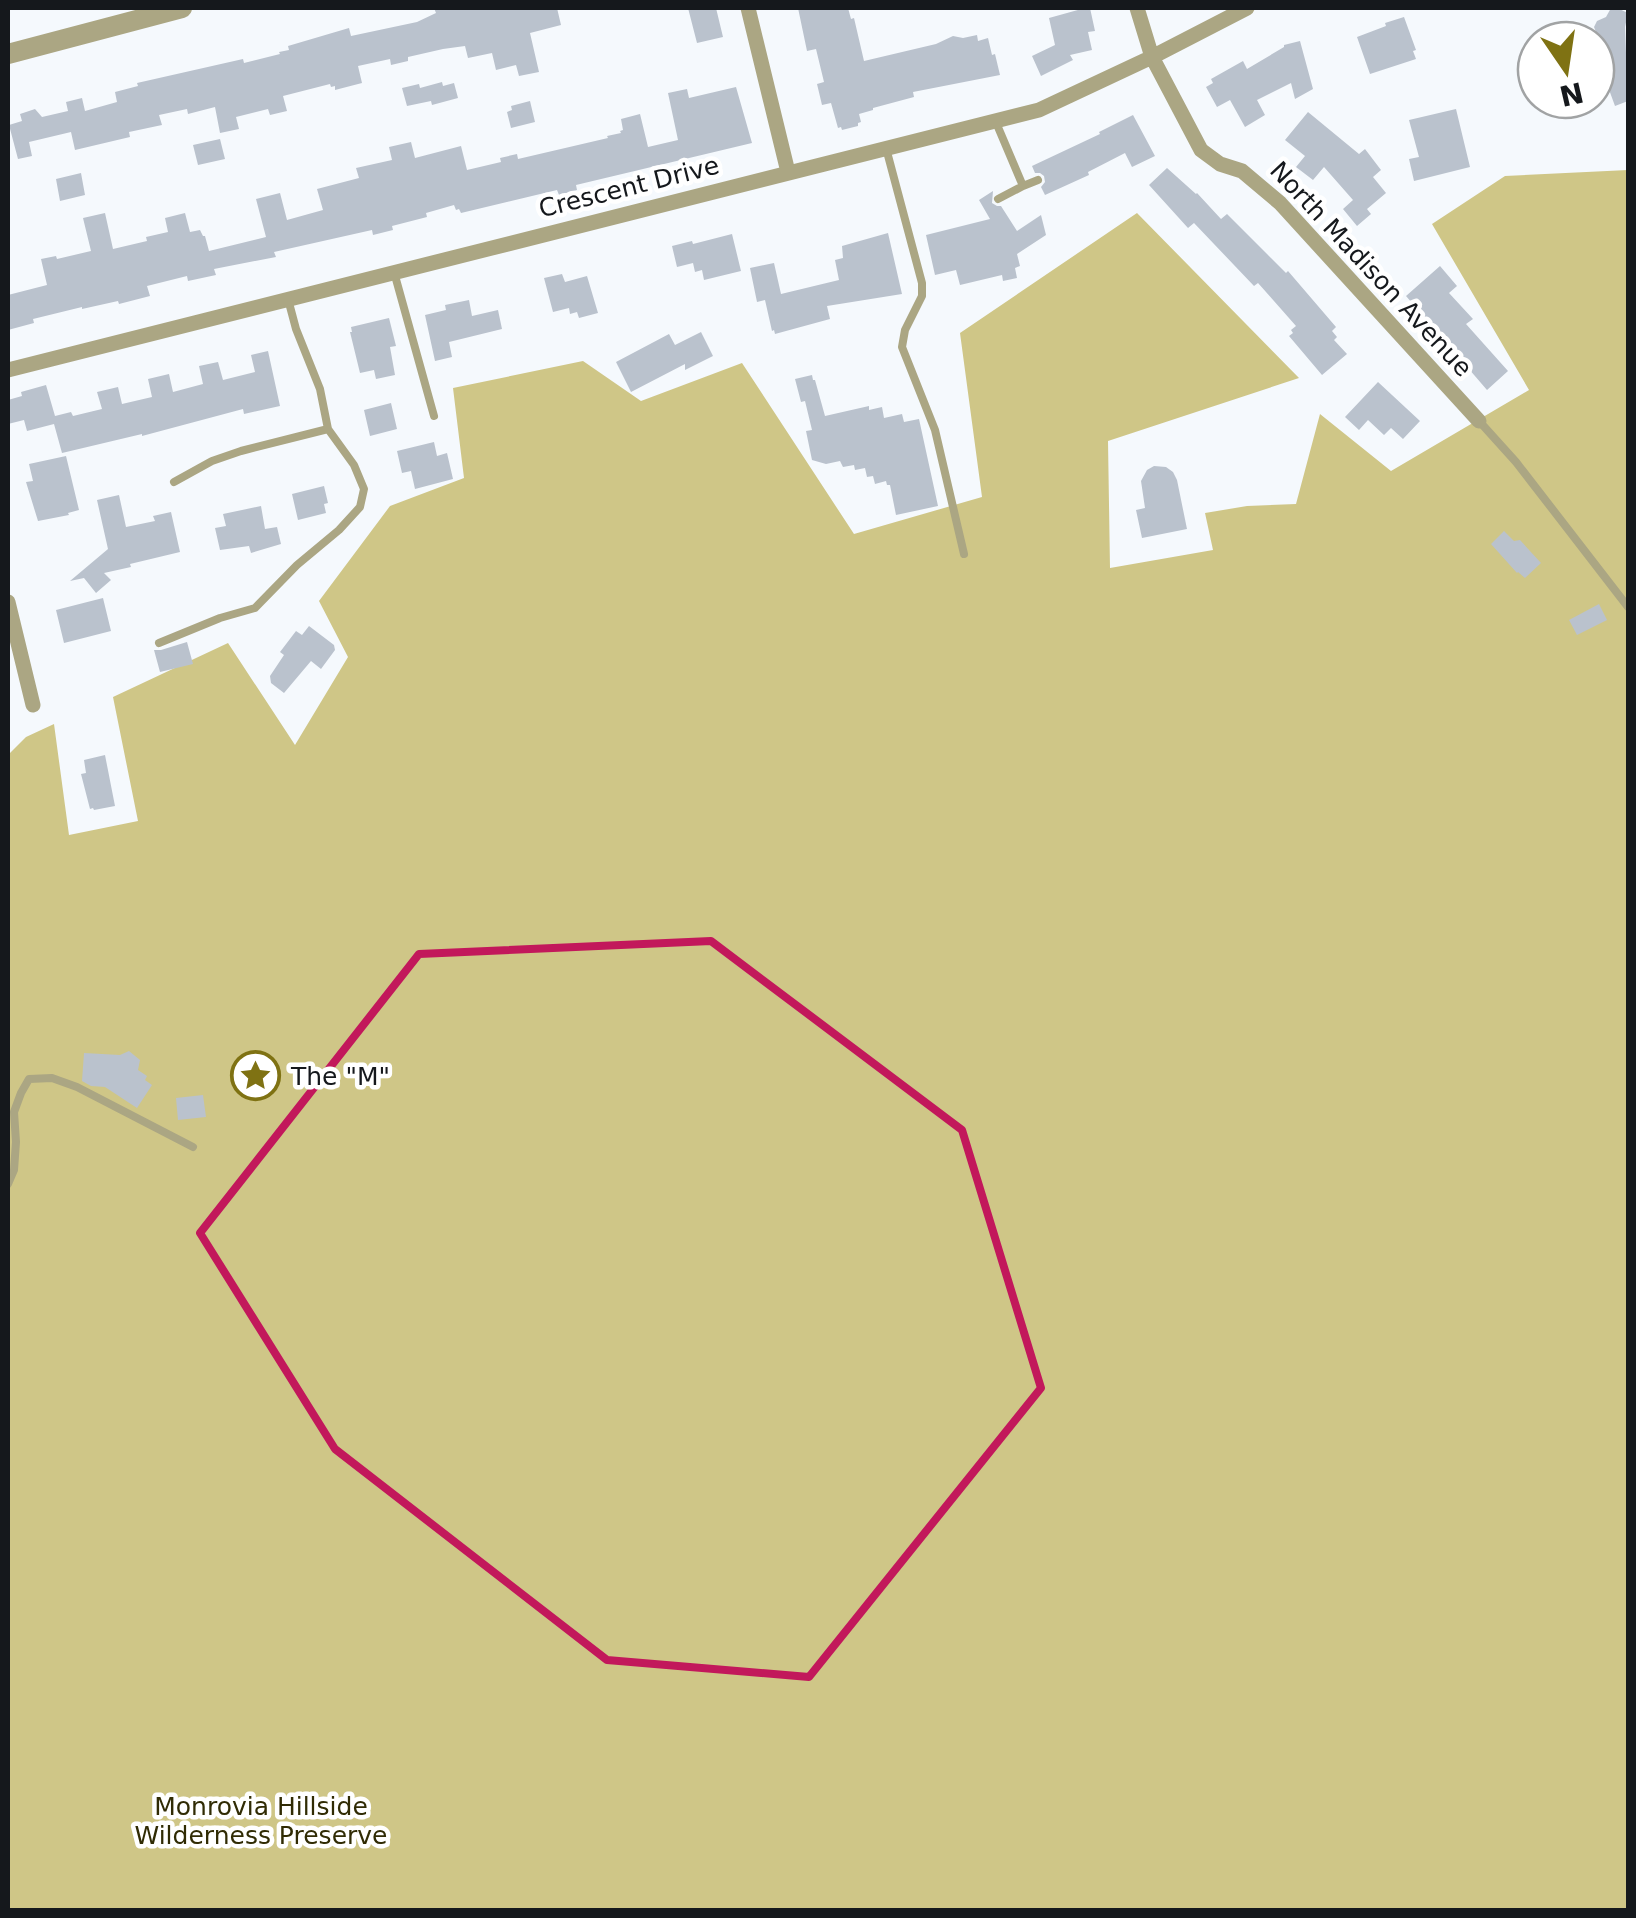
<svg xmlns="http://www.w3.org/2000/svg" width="1636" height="1918" font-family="'DejaVu Sans',sans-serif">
	<rect width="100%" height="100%" fill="#f5f9fd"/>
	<path fill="#cfc687" d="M 1628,170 L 1628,1910 L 8,1910 L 8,755 L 26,737 L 54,724 L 69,835 L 138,821 L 113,697 L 228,643 L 295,745 L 348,657 L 319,601 L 390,506 L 464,478 L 453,388 L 583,361 L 641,401 L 742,363 L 854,534 L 982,497 L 960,333 L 1137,213 L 1299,378 L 1108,441 L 1110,568 L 1213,550 L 1205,513 L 1247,506 L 1296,504 L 1320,414 L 1391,471 L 1529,390 L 1432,224 L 1505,176 Z"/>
	<path fill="#bac2cd" d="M 434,8 L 557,8 L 561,25 L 530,33 L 539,72 L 519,76 L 516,65 L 496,70 L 492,53 L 468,58 L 465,46 L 443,49 L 408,57 L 408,61 L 391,65 L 390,59 L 358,66 L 362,83 L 335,90 L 335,86 L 331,87 L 330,84 L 283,96 L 287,111 L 270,115 L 268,109 L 236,117 L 239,129 L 220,133 L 215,107 L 188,114 L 187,109 L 159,115 L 162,125 L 129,132 L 130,137 L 75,150 L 71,132 L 29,142 L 32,156 L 18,159 L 9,125 L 22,121 L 20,114 L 35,109 L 42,117 L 68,111 L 66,102 L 82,98 L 85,111 L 117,102 L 115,92 L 138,86 L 137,83 L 243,59 L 244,63 L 280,54 L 279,52 L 289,50 L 288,46 L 349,28 L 351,36 L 417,22 L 436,13 Z
		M 688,8 L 716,8 L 723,37 L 697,43 Z
		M 798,8 L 848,8 L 851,19 L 854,18 L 864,61 L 936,44 L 953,36 L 963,38 L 977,35 L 978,41 L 988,38 L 992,55 L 995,54 L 1000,75 L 913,92 L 914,97 L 873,108 L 873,110 L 859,114 L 861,122 L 858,123 L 858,126 L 842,130 L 841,127 L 838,128 L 831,103 L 822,105 L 817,84 L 824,82 L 816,49 L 807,51 Z
		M 1085,8 L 1090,8 L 1095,31 L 1088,32 L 1092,50 L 1070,55 L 1073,60 L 1041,76 L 1032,56 L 1055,45 L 1049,18 Z
		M 1611,8 L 1617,8 L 1628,13 L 1625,27 L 1626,53 L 1628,53 L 1628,101 L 1615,106 L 1604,76 L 1601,77 L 1596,63 L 1596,32 L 1594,27 L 1597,21 L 1606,17 Z
		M 1404,17 L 1416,50 L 1413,51 L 1416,59 L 1370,74 L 1357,37 L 1386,26 L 1385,23 Z
		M 1300,41 L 1313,89 L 1295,99 L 1291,83 L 1257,100 L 1265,115 L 1245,127 L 1230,100 L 1217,107 L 1206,87 L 1213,83 L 1211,79 L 1243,61 L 1247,69 L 1284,47 L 1284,45 Z
		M 442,82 L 443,86 L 454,83 L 458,98 L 432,105 L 431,101 L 407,106 L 402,88 L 419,84 L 420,88 Z
		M 736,87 L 752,143 L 576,185 L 577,190 L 559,195 L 557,190 L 461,213 L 459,209 L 456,210 L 454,205 L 426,213 L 427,217 L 392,226 L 393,230 L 373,235 L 372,230 L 274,252 L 276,257 L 214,269 L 216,275 L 188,281 L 187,276 L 147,286 L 150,296 L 119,304 L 118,301 L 82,309 L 82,307 L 33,319 L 34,323 L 8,330 L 8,295 L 47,285 L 41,259 L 56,256 L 57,259 L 91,251 L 83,218 L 105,213 L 113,249 L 147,241 L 146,237 L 168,232 L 165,218 L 185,213 L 190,232 L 200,230 L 203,236 L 205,236 L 209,251 L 266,237 L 256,199 L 280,193 L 287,220 L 323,210 L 317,189 L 359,178 L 356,168 L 392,160 L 389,147 L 411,142 L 415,158 L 461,146 L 467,170 L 501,162 L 500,158 L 517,154 L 518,159 L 608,138 L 607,136 L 621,133 L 620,131 L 623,130 L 621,119 L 640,114 L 648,147 L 678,140 L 668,93 L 687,89 L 689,98 Z
		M 530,101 L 535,122 L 511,128 L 507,112 L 512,110 L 511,106 Z
		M 1456,109 L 1470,167 L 1414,181 L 1409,159 L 1419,157 L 1409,120 Z
		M 1308,112 L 1359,154 L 1365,149 L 1381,170 L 1373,177 L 1386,193 L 1367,209 L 1371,214 L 1357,226 L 1343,209 L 1353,200 L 1324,167 L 1313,180 L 1296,167 L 1305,156 L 1285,140 Z
		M 1133,115 L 1155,156 L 1132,167 L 1125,153 L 1088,172 L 1089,175 L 1045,195 L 1041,187 L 1045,182 L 1044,176 L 1040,173 L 1035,173 L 1032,166 L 1100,134 L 1099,132 Z
		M 220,139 L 225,159 L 198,165 L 193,145 Z
		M 1167,168 L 1196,194 L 1197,193 L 1221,219 L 1227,214 L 1286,273 L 1288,271 L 1336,327 L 1332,331 L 1337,337 L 1334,340 L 1347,354 L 1322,375 L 1289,336 L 1293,333 L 1291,330 L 1296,326 L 1258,283 L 1254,286 L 1194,223 L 1188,228 L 1149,185 Z
		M 81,173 L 85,195 L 60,201 L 56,179 Z
		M 993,191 L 992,203 L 997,206 L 1001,206 L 1017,231 L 1041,215 L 1046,235 L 1017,254 L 1020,266 L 1015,268 L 1017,278 L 1003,281 L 1002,275 L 960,285 L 956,270 L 935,275 L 926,235 L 990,219 L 979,200 Z
		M 888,233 L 902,294 L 827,306 L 830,319 L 775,334 L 774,330 L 772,331 L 765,300 L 757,302 L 750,268 L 774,263 L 781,294 L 839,280 L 835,260 L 843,258 L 842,246 Z
		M 732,234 L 741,271 L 704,280 L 702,270 L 695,272 L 693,263 L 677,267 L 672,246 L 692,241 L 693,244 Z
		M 1440,266 L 1457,286 L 1449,293 L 1473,319 L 1466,324 L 1508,371 L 1487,390 L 1406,296 Z
		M 562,274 L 565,282 L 587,276 L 598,313 L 579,318 L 577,312 L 570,314 L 569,308 L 553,312 L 544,278 Z
		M 469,300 L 472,316 L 498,310 L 502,329 L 449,342 L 452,357 L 435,361 L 425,315 L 446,310 L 445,305 Z
		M 389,318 L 396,346 L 390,347 L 395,375 L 376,379 L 374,370 L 360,373 L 350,332 L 352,332 L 351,327 Z
		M 701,332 L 713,356 L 685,370 L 685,364 L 631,392 L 616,362 L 669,334 L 675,345 Z
		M 268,351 L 280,406 L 244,414 L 243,409 L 142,436 L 142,434 L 62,453 L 54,424 L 27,431 L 24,420 L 8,424 L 8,400 L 22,396 L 21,392 L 46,385 L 55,416 L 71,412 L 73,416 L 102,409 L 97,392 L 118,387 L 122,404 L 152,397 L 148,379 L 169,374 L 173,392 L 203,384 L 199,366 L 218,362 L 223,380 L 255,372 L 251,355 Z
		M 812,375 L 813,380 L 815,380 L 825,416 L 869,406 L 869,410 L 882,407 L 884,418 L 902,414 L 904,422 L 919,419 L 938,506 L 896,515 L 890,485 L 887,485 L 886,481 L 875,484 L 873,476 L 867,477 L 865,468 L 855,470 L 854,465 L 843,467 L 840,461 L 826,464 L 812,460 L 806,431 L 812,430 L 805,401 L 801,402 L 795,379 Z
		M 1378,382 L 1420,421 L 1403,439 L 1391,428 L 1384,435 L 1368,420 L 1359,430 L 1345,417 Z
		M 391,403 L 397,429 L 370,436 L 364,410 Z
		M 434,442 L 437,456 L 447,453 L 453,479 L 415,489 L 411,471 L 402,473 L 397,451 Z
		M 66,456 L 79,510 L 68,513 L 69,515 L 38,521 L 26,482 L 33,481 L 29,464 Z
		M 1154,466 L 1166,467 L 1173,472 L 1177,480 L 1187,529 L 1142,538 L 1136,510 L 1145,508 L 1141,481 L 1147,470 Z
		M 324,486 L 328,503 L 324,504 L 326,513 L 298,520 L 292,494 Z
		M 119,495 L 126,527 L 155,521 L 153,516 L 171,512 L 180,552 L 130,564 L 131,567 L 104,573 L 111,580 L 96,593 L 84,578 L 70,581 L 108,549 L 97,500 Z
		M 261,506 L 265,529 L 277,527 L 281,544 L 251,553 L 249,546 L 220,550 L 215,528 L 226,526 L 223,514 Z
		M 1504,531 L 1514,541 L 1520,540 L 1541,563 L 1525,578 L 1518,572 L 1517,573 L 1491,544 Z
		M 103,598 L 111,631 L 64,643 L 56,610 Z
		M 1599,604 L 1607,620 L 1577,635 L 1569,620 Z
		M 309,626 L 334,645 L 335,650 L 321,669 L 311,661 L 284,693 L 271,683 L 270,676 L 284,655 L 280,652 L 296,631 L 302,635 Z
		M 187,642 L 193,664 L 160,672 L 154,650 L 161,650 Z
		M 105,755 L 115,806 L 94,810 L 93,808 L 90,809 L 81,774 L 86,773 L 84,760 Z
		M 129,1051 L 140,1060 L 138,1070 L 147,1076 L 145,1080 L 152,1085 L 137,1108 L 105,1087 L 91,1086 L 82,1081 L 84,1053 L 120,1055 Z
		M 203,1095 L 206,1117 L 178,1120 L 176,1098 Z"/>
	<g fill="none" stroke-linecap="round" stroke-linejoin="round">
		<path stroke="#aba683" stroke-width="8" d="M 995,120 L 1023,186 L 1038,180
			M 886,148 L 922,283 L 922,296 L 905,330 L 902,347 L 935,430 L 964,554
			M 998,199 L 1023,186
			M 394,272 L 434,416
			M 1479,421 L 1516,462 L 1628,607
			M 174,482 L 212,461 L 241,451 L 328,429 L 320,389 L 296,329 L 288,299
			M 159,643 L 220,618 L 255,608 L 297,565 L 339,530 L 360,507 L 364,489 L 354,465 L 328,429
			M 8,1184 L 14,1170 L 16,1142 L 14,1112 L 21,1093 L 29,1079 L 52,1078 L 77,1087 L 193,1147"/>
		<path stroke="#aba683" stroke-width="15" d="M 748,8 L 788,172
			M 1137,8 L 1152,57 L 1201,150 L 1220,164 L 1242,171 L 1280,203 L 1479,421
			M 8,370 L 1039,110 L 1152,57 L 1247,8
			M 8,602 L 33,705"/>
		<path stroke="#aba683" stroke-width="20" d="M 8,54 L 182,8"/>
	</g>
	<path fill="none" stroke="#c2185b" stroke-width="8" stroke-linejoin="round" d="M 711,941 L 962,1130 L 1041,1388 L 809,1677 L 607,1660 L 335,1449 L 200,1233 L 419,954 Z"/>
	<defs>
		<symbol id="sight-ring" viewBox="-11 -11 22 22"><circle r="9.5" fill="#fff" stroke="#7f7213" stroke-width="1.5"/><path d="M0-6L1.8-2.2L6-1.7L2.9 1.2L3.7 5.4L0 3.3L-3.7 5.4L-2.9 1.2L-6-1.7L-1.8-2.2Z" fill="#7f7213"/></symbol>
	</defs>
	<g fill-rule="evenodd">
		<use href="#sight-ring" x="228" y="1048" width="55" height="55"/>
	</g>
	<g text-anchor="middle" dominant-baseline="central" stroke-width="9" stroke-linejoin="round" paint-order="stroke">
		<g font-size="25" fill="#15181c" stroke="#fff">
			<text transform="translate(629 187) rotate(-14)">Crescent Drive</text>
			<text transform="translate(1371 269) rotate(47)">North Madison Avenue</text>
		</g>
		<g font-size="25" fill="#15181c" stroke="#fff" text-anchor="start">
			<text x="291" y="1076">The "M"</text>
		</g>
		<g font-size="25" fill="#302b04" stroke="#fff">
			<text x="261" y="1806">Monrovia Hillside<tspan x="261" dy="29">Wilderness Preserve</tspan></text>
		</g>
	</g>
	<rect width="1636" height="1918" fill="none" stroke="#15181c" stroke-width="20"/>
	<g transform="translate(1566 70) rotate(167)"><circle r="48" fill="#ffffff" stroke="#a1a3a4" stroke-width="2.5"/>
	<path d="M0-8L18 38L0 25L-18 38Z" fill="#7f7213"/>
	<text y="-15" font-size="28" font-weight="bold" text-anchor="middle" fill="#15181c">N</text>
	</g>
</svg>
